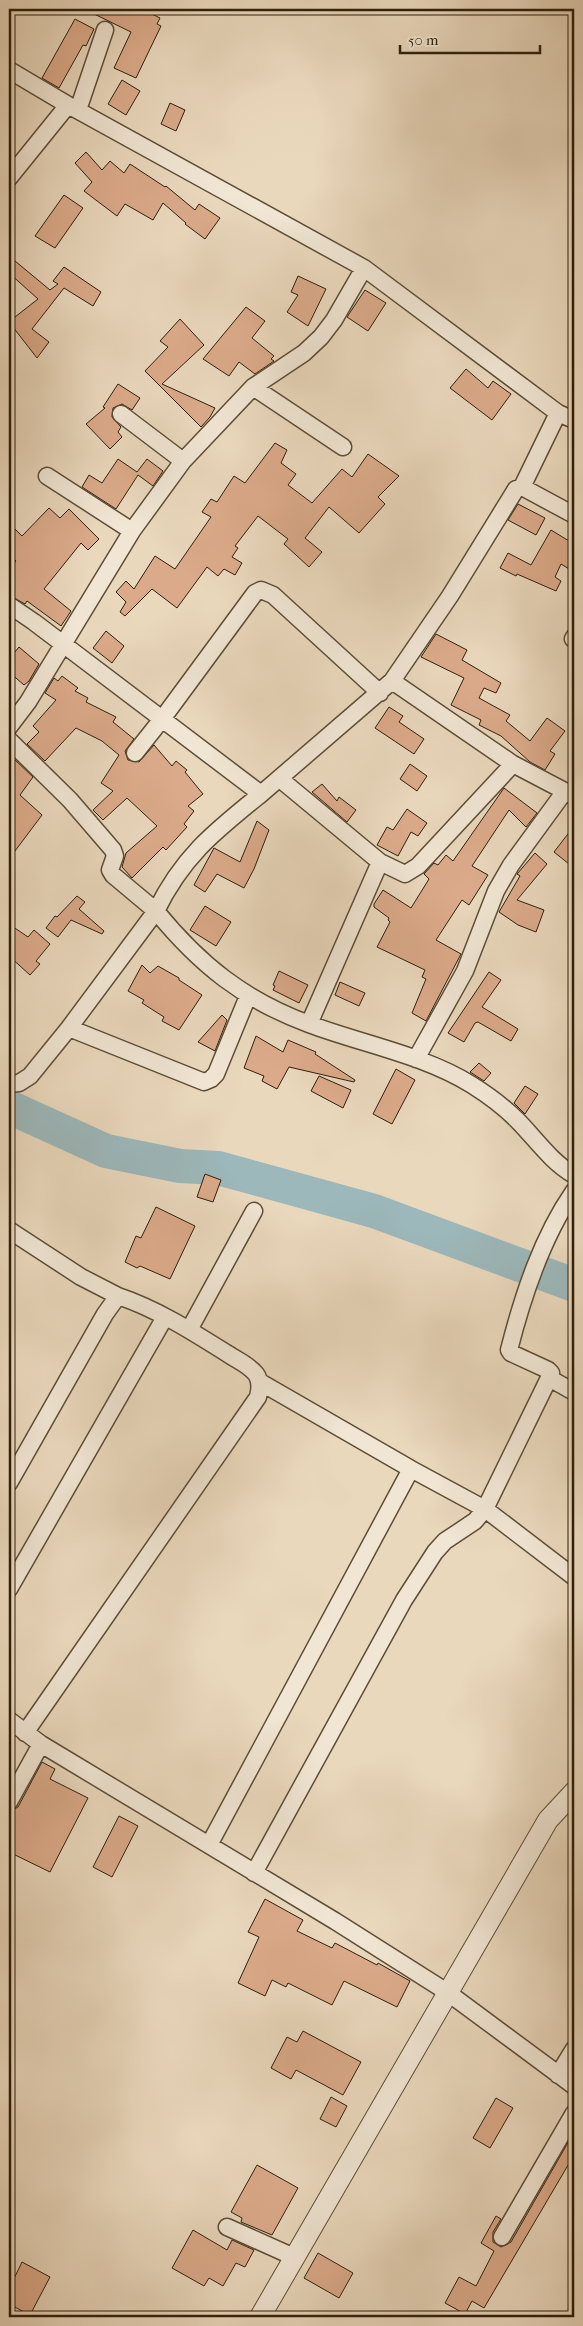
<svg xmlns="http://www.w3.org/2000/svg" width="583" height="2326" font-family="'IM FELL French Canon',serif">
	<rect width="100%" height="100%" fill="#ead8bd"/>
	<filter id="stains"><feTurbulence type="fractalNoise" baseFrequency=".004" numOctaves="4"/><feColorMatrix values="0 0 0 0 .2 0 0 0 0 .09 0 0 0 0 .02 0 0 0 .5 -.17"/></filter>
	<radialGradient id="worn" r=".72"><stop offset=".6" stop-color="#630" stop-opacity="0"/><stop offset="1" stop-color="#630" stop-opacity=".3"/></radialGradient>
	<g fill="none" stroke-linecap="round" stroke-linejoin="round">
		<path stroke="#9cb8bb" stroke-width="34" d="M 9,1107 L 106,1151 L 180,1166 L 218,1168 L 374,1211 L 574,1285"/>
	</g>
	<path fill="#dbaa8a" stroke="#2e1f0a" d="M 84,9 L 142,9 L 160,18 L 157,24 L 161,26 L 136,78 L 114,68 L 131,32 Z
		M 75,19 L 94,29 L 86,46 L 83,45 L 59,88 L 42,78 Z
		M 122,80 L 140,91 L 126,115 L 108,104 Z
		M 170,103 L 185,110 L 176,131 L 161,124 Z
		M 86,152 L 102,170 L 110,161 L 124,173 L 130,164 L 165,187 L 166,186 L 195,210 L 199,204 L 220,218 L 205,239 L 185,224 L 186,223 L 163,203 L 153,220 L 125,204 L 117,216 L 84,191 L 92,182 L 75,163 Z
		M 64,195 L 83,208 L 55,248 L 35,236 Z
		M 9,256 L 50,290 L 58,284 L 53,281 L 64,267 L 101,292 L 93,306 L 64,288 L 32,329 L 49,342 L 37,358 L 9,322 L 9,312 L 15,317 L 38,299 L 9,273 Z
		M 298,276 L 326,289 L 308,326 L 287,312 L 298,295 L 291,292 Z
		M 365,290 L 386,303 L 368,331 L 347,317 Z
		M 246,307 L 265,321 L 252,338 L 274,356 L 271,359 L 274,361 L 255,374 L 239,362 L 229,376 L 203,359 Z
		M 180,319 L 204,345 L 162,384 L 215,408 L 210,417 L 201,427 L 145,371 L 168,347 L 160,341 Z
		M 466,369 L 488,388 L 493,381 L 511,394 L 492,420 L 450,388 Z
		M 118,384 L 140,398 L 132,410 L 122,404 L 113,408 L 112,417 L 121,427 L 118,432 L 122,437 L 110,449 L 86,424 L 105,408 L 103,407 Z
		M 275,443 L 287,450 L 281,463 L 296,474 L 288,485 L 312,503 L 342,469 L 352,477 L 368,454 L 399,476 L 378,497 L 385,504 L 359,533 L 329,507 L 305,538 L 322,552 L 309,567 L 284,544 L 288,539 L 258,516 L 235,546 L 238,548 L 232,557 L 242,563 L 235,575 L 224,569 L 218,576 L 207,567 L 177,608 L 152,589 L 125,616 L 120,612 L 126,602 L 116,592 L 126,581 L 134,589 L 155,556 L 175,569 L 211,517 L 202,512 L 211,499 L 217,502 L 234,476 L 245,483 Z
		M 118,459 L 137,472 L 147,459 L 163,471 L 153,486 L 138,475 L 116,509 L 82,487 L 89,475 L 102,483 Z
		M 518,504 L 545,518 L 536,535 L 508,520 Z
		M 49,508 L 60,518 L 69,509 L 99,539 L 88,550 L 81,543 L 44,589 L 71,611 L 61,626 L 27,601 L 25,604 L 9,595 L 9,569 L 16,561 L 9,554 L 9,523 L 22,536 Z
		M 551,530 L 574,544 L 574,572 L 561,564 L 555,577 L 561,581 L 556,591 L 517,574 L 516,576 L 500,568 L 508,553 L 531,565 Z
		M 106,631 L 124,646 L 112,663 L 93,648 Z
		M 436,634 L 467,650 L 462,660 L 501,683 L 496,693 L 484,688 L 479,698 L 510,715 L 506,721 L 530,741 L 547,718 L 565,731 L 550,751 L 555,754 L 545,770 L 530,762 L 501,736 L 479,725 L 481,720 L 451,705 L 464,678 L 421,657 Z
		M 19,647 L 39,664 L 29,681 L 24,685 L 9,672 L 9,659 Z
		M 62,676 L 78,688 L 75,691 L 88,698 L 86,702 L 116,717 L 113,722 L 134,739 L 125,751 L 128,760 L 139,762 L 154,745 L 172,766 L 176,761 L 187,770 L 185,772 L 203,794 L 188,806 L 194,811 L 184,824 L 187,827 L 166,850 L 163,847 L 132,878 L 122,867 L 126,853 L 157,826 L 127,798 L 103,820 L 93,810 L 113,791 L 101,783 L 119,755 L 102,741 L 76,728 L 45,761 L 27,744 L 39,732 L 33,726 L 56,700 L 45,693 L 54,678 L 58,681 Z
		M 389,707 L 403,716 L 399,722 L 424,739 L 414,754 L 375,728 Z
		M 13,758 L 33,777 L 20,795 L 42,815 L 9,859 L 9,762 Z
		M 410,764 L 427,776 L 417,791 L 400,779 Z
		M 322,784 L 337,801 L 339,797 L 356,810 L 347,822 L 312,792 Z
		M 504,788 L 537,813 L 526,827 L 509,810 L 472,866 L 488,875 L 469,905 L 462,900 L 436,940 L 461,954 L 426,1021 L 412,1013 L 426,979 L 422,977 L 425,970 L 377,947 L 390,922 L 388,920 L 389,918 L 374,907 L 374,904 L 383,890 L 411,908 L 429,879 L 424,874 L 434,863 L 438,865 L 446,855 L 453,861 Z
		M 407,809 L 427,823 L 418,836 L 411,832 L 398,856 L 377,845 L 387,827 L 393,830 Z
		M 257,821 L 269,830 L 254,869 L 244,888 L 217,874 L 205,892 L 194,885 L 214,848 L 240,862 Z
		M 574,826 L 574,868 L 554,852 Z
		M 535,853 L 547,864 L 517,900 L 544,910 L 536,932 L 518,925 L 499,912 L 520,876 L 517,874 Z
		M 77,896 L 85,902 L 79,909 L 104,931 L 102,934 L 71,920 L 58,937 L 46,928 L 55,916 L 57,917 Z
		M 205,906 L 231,922 L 216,946 L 190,930 Z
		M 9,924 L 28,937 L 34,930 L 50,944 L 36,961 L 40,964 L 30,975 L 9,956 Z
		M 142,965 L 150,973 L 158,966 L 179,978 L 179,980 L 202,995 L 179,1030 L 162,1021 L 164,1017 L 142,1003 L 144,1000 L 128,991 Z
		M 279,971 L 308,985 L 299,1003 L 273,990 L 275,986 L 273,985 Z
		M 489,972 L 501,980 L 482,1007 L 518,1029 L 511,1041 L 478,1022 L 475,1023 L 464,1042 L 448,1033 Z
		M 340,982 L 365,993 L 359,1006 L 335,995 Z
		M 222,1015 L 227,1020 L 215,1051 L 198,1042 Z
		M 256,1036 L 283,1052 L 288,1040 L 316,1052 L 315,1054 L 355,1080 L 354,1082 L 289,1067 L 277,1089 L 262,1081 L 264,1076 L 244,1068 Z
		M 479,1063 L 491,1073 L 484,1081 L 470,1072 Z
		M 396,1069 L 415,1080 L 392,1124 L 373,1114 Z
		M 319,1076 L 351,1090 L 343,1108 L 311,1091 Z
		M 525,1086 L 538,1094 L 525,1114 L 514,1103 Z
		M 205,1174 L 221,1180 L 213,1202 L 197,1197 Z
		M 156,1207 L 195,1226 L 170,1279 L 140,1266 L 137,1268 L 125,1262 L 136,1236 L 141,1238 Z
		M 42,1762 L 55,1769 L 50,1779 L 88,1798 L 50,1872 L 9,1852 L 9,1812 L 18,1807 Z
		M 119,1816 L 138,1826 L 112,1877 L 93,1867 Z
		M 265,1899 L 303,1920 L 297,1931 L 332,1948 L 335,1943 L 377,1965 L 378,1963 L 410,1981 L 397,2007 L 344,1981 L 332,2005 L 288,1983 L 286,1987 L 272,1980 L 265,1996 L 238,1983 L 259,1937 L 248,1932 Z
		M 303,2031 L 361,2062 L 343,2095 L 296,2070 L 291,2079 L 271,2068 L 287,2037 L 297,2042 Z
		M 331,2097 L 347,2106 L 336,2127 L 320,2119 Z
		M 496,2098 L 513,2108 L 490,2148 L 473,2138 Z
		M 574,2132 L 574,2155 L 484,2308 L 472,2301 L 465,2314 L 445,2303 L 459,2277 L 476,2286 L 494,2251 L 481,2243 L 496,2216 L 501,2219 L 493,2232 L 493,2242 L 501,2247 L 511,2242 Z
		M 257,2165 L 298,2188 L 272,2235 L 241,2222 L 242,2218 L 231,2212 Z
		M 193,2230 L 227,2250 L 232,2240 L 254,2250 L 245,2267 L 236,2263 L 223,2286 L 209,2278 L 204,2286 L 172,2268 Z
		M 318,2253 L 353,2273 L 339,2298 L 304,2278 Z
		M 22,2262 L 50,2277 L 30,2315 L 9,2304 L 9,2289 Z"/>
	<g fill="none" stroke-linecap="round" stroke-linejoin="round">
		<defs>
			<path id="minor" d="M 9,70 L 68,105 L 364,268 L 558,413 L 574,420
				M 78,110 L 105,30
				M 9,178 L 68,105
				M 253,387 L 343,447
				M 121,414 L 183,461
				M 47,476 L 132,531
				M 522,487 L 558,413
				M 9,605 L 34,622 L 261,794 L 392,681 L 450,596 L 516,489 L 522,487 L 574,515
				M 573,639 L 574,637
				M 392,681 L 513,764 L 574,796
				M 168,711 L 255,593 L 261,590 L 273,595 L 380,693
				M 9,727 L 28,702 L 132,531 L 183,461 L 253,387 L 304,353 L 321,337 L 334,320 L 364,268
				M 9,740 L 70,800 L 113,850 L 115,856 L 110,870 L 113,875 L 156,911 L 69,1028 L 30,1076 L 19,1083 L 9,1084
				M 135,753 L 162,719
				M 280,779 L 380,862 L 405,874 L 418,866 L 513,764
				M 261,794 C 214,832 183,856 156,911 C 200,965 244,1000 309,1024 C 362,1044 424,1055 472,1085 C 488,1095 504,1107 517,1120 C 535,1138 551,1162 574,1175
				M 309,1024 L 380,862
				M 69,1028 L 204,1082 L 211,1079 L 216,1074 L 248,996
				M 416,1059 L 465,971 L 496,891 L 511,865 L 565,791
				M 9,1230 L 81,1277 L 118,1296
				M 189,1330 L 254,1211
				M 549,1378 L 574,1392
				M 260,1382 L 411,1469 L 485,1509 L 574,1577
				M 9,1483 L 105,1314 L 118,1296 C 157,1309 193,1332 228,1354 C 237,1360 249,1365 256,1374 C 261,1381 260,1389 258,1397 L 25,1733
				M 9,1589 L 165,1317
				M 9,1720 L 41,1744 L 335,1921 L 447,1992 L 574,2086
				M 9,1802 L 41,1744
				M 209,1845 L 411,1469
				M 254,1873 L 404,1600 L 435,1552 L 445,1541 L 475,1521 L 485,1509 L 549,1378 L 551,1373 L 548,1370 L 511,1353 L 509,1350 C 523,1295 542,1237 574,1191
				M 558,2075 L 574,2049
				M 227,2227 L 294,2257
				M 502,2237 L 574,2113"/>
			<path id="tertiary" d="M 260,2317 L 548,1820 L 574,1792"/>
		</defs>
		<use href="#minor" stroke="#5d4d37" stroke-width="19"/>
		<use href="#tertiary" stroke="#5d4d37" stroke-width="22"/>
		<use href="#minor" stroke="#f1e6d4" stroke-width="16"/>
		<use href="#tertiary" stroke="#f1e6d4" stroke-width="20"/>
	</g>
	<rect width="583" height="2326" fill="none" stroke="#ead8bd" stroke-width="30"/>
	<rect x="10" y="10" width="563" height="2306" fill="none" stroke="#2e1f0a" stroke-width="2.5"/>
	<rect x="15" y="15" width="553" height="2296" fill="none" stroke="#2e1f0a"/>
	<path d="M400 45v8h140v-8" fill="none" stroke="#2e1f0a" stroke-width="2.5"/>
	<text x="408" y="45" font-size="15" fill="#2e1f0a" stroke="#f1e6d4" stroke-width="4" paint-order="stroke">50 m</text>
	<rect width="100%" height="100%" filter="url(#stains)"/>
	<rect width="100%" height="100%" fill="url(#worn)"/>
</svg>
